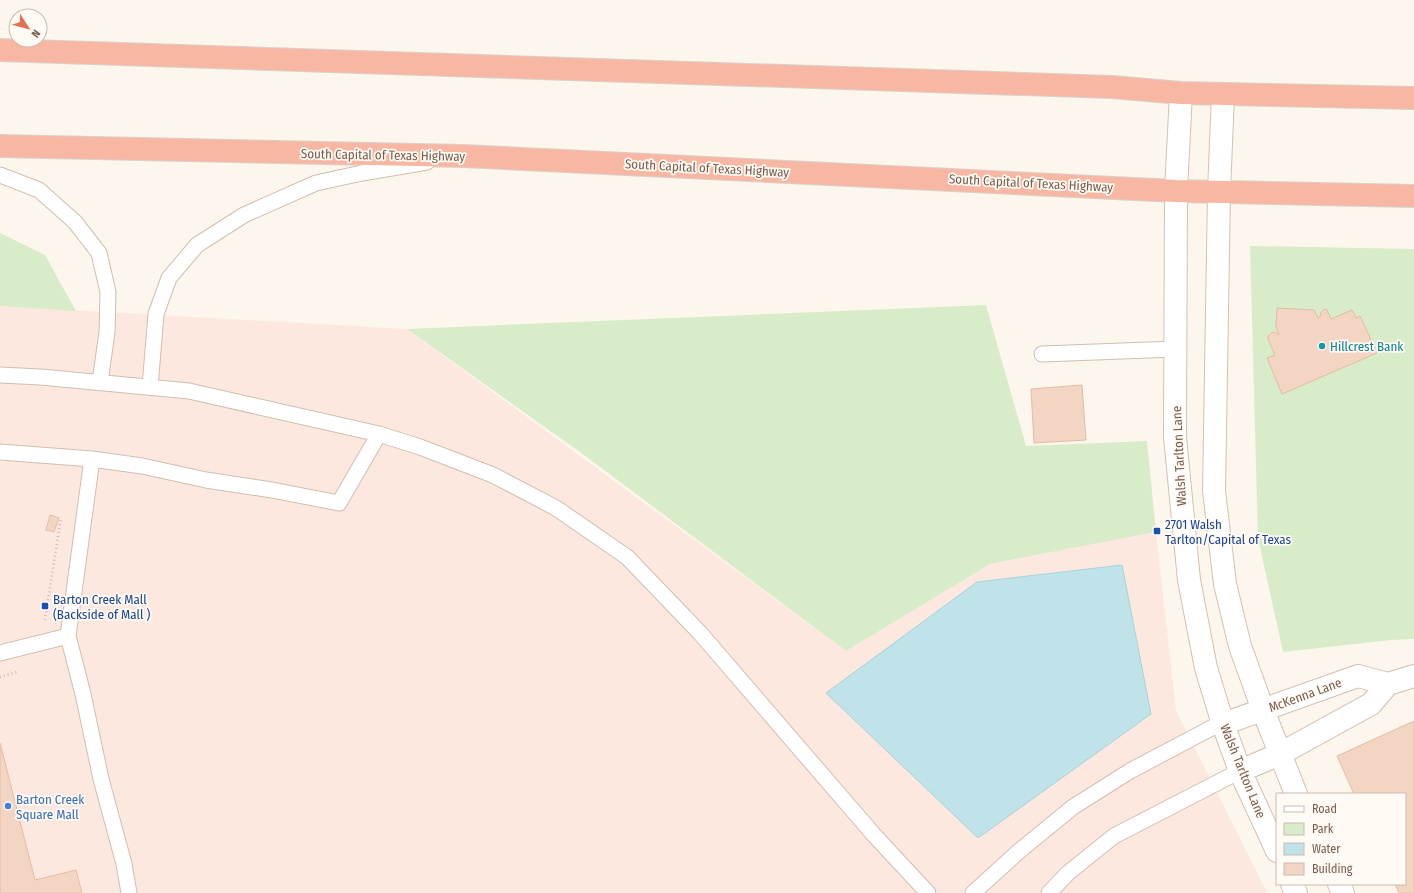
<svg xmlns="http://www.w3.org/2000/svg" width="1414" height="893" font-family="'Fira Sans Condensed',sans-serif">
	<rect width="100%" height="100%" fill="#fdf6ec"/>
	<path fill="#fde8e0" d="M 0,306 L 407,329 L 846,651 L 990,564 L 1156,532 L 1176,711 L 1267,893 L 0,893 Z"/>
	<path fill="#d8ecc9" d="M 0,233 L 45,255 L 76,311 L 0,306 Z
		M 1250,246 L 1414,249 L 1414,639 L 1391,640 L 1283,652 L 1258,538 Z
		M 986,305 L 1026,446 L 1147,441 L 1156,532 L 990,564 L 846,651 L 584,455 L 407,329 Z"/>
	<path fill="#bfe3e8" stroke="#a5d3da" d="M 1122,565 L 1151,714 L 978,838 L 826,693 L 977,582 Z"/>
	<path fill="#f3d5c3" stroke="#e6bba3" d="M 1277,308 L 1314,310 L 1318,318 L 1320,317 L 1321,312 L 1324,309 L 1327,310 L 1331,319 L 1352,310 L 1356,318 L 1360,316 L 1377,353 L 1282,394 L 1267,358 L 1275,355 L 1268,339 L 1268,336 L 1273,332 L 1277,333 L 1278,335 L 1279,334 L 1276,327 Z
		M 1082,385 L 1086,440 L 1034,443 L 1031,389 Z
		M 50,515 L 59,518 L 54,532 L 46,530 Z
		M 1414,721 L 1414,893 L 1399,893 L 1395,884 L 1405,884 L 1405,794 L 1354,794 L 1337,756 Z
		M 0,743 L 35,880 L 76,870 L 82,893 L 0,893 Z"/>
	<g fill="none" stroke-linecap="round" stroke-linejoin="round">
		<defs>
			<path id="lane" d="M 0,175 L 39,190 L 75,222 L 99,253 L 108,292 L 107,332 L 100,382
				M 1042,354 L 1175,349
				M 0,375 L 41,377 L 189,391 L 379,434 L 420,447 L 493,475 L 556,508 L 627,557 L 700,633 L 874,835 L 928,893
				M 150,387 L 156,314 L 169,278 L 197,245 L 244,215 L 316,183 L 362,173 L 427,162
				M 0,452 L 92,459 L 142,466 L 206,480 L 272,490 L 339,503 L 379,434
				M 92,459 L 68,636 L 83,694 L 101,779 L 124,864 L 129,893
				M 0,653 L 68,636
				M 973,893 L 1018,852 L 1073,807 L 1130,771 L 1217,725 L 1223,724
				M 1049,893 L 1068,873 L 1114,836 L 1240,771"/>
			<path id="street" d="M 1223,724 L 1358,676 L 1388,684 L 1414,676
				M 1240,771 L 1280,754 L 1371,704 L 1388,684"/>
			<path id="secondary" d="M 1181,93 L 1176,191 L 1175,437 L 1189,580 L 1206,668 L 1223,724 L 1240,771 L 1277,851
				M 1223,94 L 1219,192 L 1214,491 L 1225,584 L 1240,646 L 1263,710 L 1296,794
				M 1292,884 L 1296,893
				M 1339,884 L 1343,893"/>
			<path id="highway" d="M 0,50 L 1112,87 L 1181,93 L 1414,98
				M 0,146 L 463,156 L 1176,191 L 1414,196"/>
		</defs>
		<use href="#lane" stroke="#d1beb0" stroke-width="17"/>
		<use href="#street" stroke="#d1beb0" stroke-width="24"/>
		<use href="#secondary" stroke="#d6c0b0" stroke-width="24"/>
		<use href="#highway" stroke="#dad1cd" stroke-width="24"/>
		<path stroke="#d9b8a5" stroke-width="2.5" stroke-dasharray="1 3" stroke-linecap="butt" d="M 45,620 L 61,517
			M 0,677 L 17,672"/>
		<use href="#lane" stroke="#fff" stroke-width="15"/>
		<use href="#street" stroke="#fff" stroke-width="22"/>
		<use href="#secondary" stroke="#fff" stroke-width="22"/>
		<use href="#highway" stroke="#f7b7a3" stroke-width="22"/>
	</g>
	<circle fill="#0f9aa8" stroke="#fffaf3" stroke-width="1.5" cx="1322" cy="346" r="4"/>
	<g fill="#1a4fb4" stroke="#fffaf3" stroke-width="1.5">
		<rect x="1153" y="527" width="8" height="8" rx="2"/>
		<rect x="41" y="602" width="8" height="8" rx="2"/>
	</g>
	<circle fill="#3f7fe0" stroke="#fffaf3" stroke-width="1.5" cx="8" cy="806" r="4"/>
	<g text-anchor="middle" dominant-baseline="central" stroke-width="3.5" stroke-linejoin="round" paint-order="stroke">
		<g font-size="13" fill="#7a5c4d" stroke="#fffaf3">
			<text transform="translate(383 155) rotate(1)">South Capital of Texas Highway</text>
			<text transform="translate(707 168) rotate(3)">South Capital of Texas Highway</text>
			<text transform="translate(1031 183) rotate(3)">South Capital of Texas Highway</text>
			<text transform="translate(1179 456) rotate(-93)">Walsh Tarlton Lane</text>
			<text transform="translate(1305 695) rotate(-20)">McKenna Lane</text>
			<text transform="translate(1243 771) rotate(68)">Walsh Tarlton Lane</text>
		</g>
		<g font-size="13" fill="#0d838f" stroke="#fffaf3" text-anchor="start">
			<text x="1330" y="346">Hillcrest Bank</text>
		</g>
		<g font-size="13" fill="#164399" stroke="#fffaf3" text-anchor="start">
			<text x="1165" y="524">2701 Walsh<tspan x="1165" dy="15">Tarlton/Capital of Texas</tspan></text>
			<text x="53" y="599">Barton Creek Mall<tspan x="53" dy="15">(Backside of Mall )</tspan></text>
		</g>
		<g font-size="13" fill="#366cbe" stroke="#fffaf3" text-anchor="start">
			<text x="16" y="799">Barton Creek<tspan x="16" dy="15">Square Mall</tspan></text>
		</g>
	</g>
	<rect x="1276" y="793" width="130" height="92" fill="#fffaf3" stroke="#cabbb1"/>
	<rect x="1284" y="806" width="20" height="6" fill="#ffffff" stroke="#cabbb1"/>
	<text x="1312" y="813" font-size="12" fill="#7a5c4d">Road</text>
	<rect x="1284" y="823" width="20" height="12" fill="#d8ecc9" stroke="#cabbb1"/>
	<text x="1312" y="833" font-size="12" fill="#7a5c4d">Park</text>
	<rect x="1284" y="843" width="20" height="12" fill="#bfe3e8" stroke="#cabbb1"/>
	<text x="1312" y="853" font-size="12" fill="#7a5c4d">Water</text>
	<rect x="1284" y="863" width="20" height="12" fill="#f3d5c3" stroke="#cabbb1"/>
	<text x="1312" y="873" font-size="12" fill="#7a5c4d">Building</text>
	<g transform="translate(28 28) rotate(126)"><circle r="19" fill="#fffaf3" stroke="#cabbb1"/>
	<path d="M0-3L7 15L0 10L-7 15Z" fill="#e76f51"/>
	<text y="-6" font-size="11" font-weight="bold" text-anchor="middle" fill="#7a5c4d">N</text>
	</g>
</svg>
